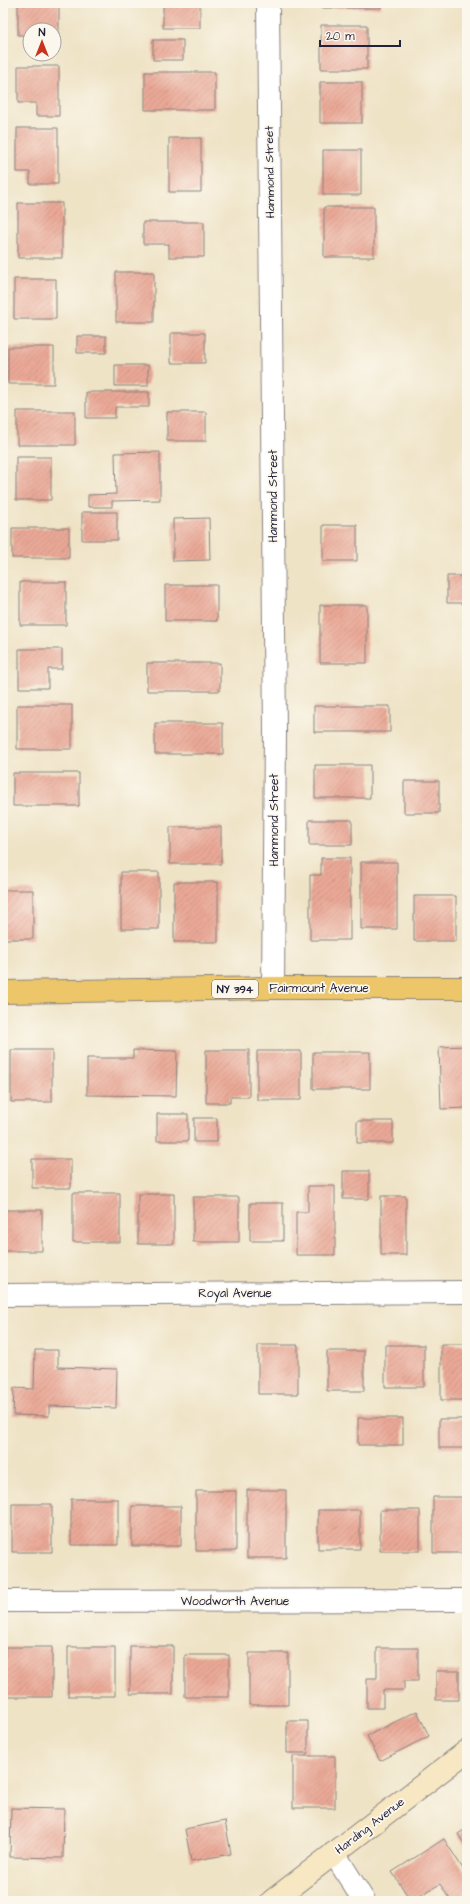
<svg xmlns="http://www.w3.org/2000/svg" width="470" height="1904" font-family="'Architects Daughter',sans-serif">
	<defs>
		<pattern id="building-hatch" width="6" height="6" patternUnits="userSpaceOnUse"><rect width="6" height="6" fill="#eaa896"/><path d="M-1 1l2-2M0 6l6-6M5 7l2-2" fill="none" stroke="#c89082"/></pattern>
	</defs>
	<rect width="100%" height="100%" fill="#fbf7ec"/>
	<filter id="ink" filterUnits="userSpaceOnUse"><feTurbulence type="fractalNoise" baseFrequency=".025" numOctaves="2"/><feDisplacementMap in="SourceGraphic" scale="8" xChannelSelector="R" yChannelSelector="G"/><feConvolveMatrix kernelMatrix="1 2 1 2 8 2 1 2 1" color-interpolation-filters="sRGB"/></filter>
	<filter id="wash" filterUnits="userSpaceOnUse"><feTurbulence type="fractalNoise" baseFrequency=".012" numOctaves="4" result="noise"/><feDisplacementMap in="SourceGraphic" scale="16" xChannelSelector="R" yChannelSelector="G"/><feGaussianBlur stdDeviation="0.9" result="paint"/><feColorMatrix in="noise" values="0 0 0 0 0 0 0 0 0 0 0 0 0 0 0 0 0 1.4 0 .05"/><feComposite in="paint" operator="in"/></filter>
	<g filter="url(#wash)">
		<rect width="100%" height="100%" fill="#efe3c6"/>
		<g id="blocks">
			<path fill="url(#building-hatch)" d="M 18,3 L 59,3 L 59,35 L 54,35 L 54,30 L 30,30 L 30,35 L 18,35 Z
				M 163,3 L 200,3 L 200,28 L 163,28 Z
				M 320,3 L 381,3 L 381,8 L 320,8 Z
				M 321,25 L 367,25 L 367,69 L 321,69 Z
				M 153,40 L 183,40 L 183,60 L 153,60 Z
				M 18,66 L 59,66 L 59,116 L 36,116 L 36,103 L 18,103 Z
				M 145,72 L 215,72 L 215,110 L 145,110 Z
				M 320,82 L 362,82 L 362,123 L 320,123 Z
				M 17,128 L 58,128 L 58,184 L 30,184 L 30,172 L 17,172 Z
				M 169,138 L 201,138 L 201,192 L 169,192 Z
				M 323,150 L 361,150 L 361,195 L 323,195 Z
				M 18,203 L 62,203 L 62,258 L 18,258 Z
				M 324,207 L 374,207 L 374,257 L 324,257 Z
				M 143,222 L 204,222 L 204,257 L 169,257 L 169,244 L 143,244 Z
				M 116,272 L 154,272 L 154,322 L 116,322 Z
				M 14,279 L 56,279 L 56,319 L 14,319 Z
				M 171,333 L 205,333 L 205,363 L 171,363 Z
				M 77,336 L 106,336 L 106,353 L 77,353 Z
				M 8,347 L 54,347 L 54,384 L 8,384 Z
				M 115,365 L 148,365 L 148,386 L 115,386 Z
				M 86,392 L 149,392 L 149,407 L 115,407 L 115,418 L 86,418 Z
				M 17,411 L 75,411 L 75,445 L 17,445 Z
				M 167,412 L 206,412 L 206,441 L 167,441 Z
				M 160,452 L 160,500 L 112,501 L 112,507 L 88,507 L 88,495 L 116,494 L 115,453 Z
				M 16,457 L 51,457 L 51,500 L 16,500 Z
				M 82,512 L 117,512 L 117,540 L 82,540 Z
				M 209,518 L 210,560 L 173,561 L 173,519 Z
				M 323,525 L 357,525 L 357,561 L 323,561 Z
				M 12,528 L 69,528 L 69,558 L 12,558 Z
				M 447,576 L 467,576 L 467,603 L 447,603 Z
				M 20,582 L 66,582 L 66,625 L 20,625 Z
				M 165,585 L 217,585 L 217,621 L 165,621 Z
				M 320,605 L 367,605 L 367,663 L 320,663 Z
				M 19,649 L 62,649 L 62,669 L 48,669 L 48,688 L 19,688 Z
				M 147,663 L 220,663 L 220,691 L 147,691 Z
				M 17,705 L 72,705 L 72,749 L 17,749 Z
				M 314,706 L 390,706 L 390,732 L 314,732 Z
				M 155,723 L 223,723 L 223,754 L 155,754 Z
				M 315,765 L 370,765 L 370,798 L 315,798 Z
				M 13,773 L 79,773 L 79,806 L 13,806 Z
				M 404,781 L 439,781 L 439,813 L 404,813 Z
				M 309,820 L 352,820 L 352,845 L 309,845 Z
				M 170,827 L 221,827 L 221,864 L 170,864 Z
				M 321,858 L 350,858 L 350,940 L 310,940 L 310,875 L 321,875 Z
				M 361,862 L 397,862 L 397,929 L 361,929 Z
				M 121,872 L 159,872 L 159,929 L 121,929 Z
				M 174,882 L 218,882 L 218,942 L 174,942 Z
				M 3,890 L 33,890 L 33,939 L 3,939 Z
				M 414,896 L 456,896 L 456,941 L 414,941 Z
				M 467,1046 L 467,1108 L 441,1109 L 439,1047 Z
				M 11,1050 L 52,1050 L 52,1102 L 11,1102 Z
				M 133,1050 L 177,1051 L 176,1096 L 87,1095 L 87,1058 L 133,1058 Z
				M 206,1050 L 249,1050 L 249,1097 L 230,1097 L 230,1103 L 206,1103 Z
				M 257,1051 L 301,1051 L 301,1100 L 257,1100 Z
				M 313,1052 L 370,1052 L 370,1089 L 313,1089 Z
				M 157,1114 L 188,1114 L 188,1141 L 157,1141 Z
				M 194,1118 L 217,1118 L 217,1142 L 194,1142 Z
				M 357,1121 L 393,1121 L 393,1143 L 357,1143 Z
				M 32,1159 L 71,1159 L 71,1188 L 32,1188 Z
				M 343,1171 L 369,1171 L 369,1199 L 343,1199 Z
				M 308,1186 L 335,1186 L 335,1255 L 296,1255 L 296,1212 L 308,1212 Z
				M 73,1193 L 120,1193 L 120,1242 L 73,1242 Z
				M 138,1194 L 174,1194 L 174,1244 L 138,1244 Z
				M 381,1196 L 406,1196 L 406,1255 L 381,1255 Z
				M 193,1197 L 239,1197 L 239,1242 L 193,1242 Z
				M 250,1203 L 283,1203 L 283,1241 L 250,1241 Z
				M 3,1210 L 42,1210 L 42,1251 L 3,1251 Z
				M 441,1344 L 467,1344 L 467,1400 L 441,1400 Z
				M 258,1345 L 298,1345 L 298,1394 L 258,1394 Z
				M 385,1345 L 424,1345 L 424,1387 L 385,1387 Z
				M 35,1350 L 58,1350 L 58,1367 L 117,1369 L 116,1408 L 49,1406 L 49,1416 L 13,1415 L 14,1388 L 34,1389 Z
				M 327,1351 L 364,1351 L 364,1391 L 327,1391 Z
				M 358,1418 L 403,1418 L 403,1445 L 358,1445 Z
				M 439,1419 L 467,1419 L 467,1448 L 439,1448 Z
				M 247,1490 L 286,1490 L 286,1558 L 247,1558 Z
				M 196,1491 L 236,1491 L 236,1551 L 196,1551 Z
				M 433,1497 L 467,1497 L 467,1553 L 433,1553 Z
				M 71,1499 L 118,1499 L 118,1545 L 71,1545 Z
				M 12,1504 L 52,1504 L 52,1552 L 12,1552 Z
				M 132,1506 L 181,1506 L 181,1546 L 132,1546 Z
				M 318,1510 L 360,1510 L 360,1549 L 318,1549 Z
				M 380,1510 L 420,1510 L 420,1551 L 380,1551 Z
				M 130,1646 L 173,1646 L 173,1694 L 130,1694 Z
				M 5,1647 L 52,1647 L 52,1697 L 5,1697 Z
				M 68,1647 L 115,1647 L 115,1696 L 68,1696 Z
				M 377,1648 L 418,1648 L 418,1681 L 404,1681 L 404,1690 L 383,1690 L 383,1708 L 367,1708 L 367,1678 L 377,1678 Z
				M 249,1653 L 288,1653 L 288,1705 L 249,1705 Z
				M 185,1655 L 229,1655 L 229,1697 L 185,1697 Z
				M 436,1671 L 459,1671 L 459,1700 L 436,1700 Z
				M 417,1711 L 429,1736 L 380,1761 L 367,1736 Z
				M 287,1721 L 308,1721 L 308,1753 L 287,1753 Z
				M 293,1756 L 335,1756 L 335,1808 L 293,1808 Z
				M 11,1808 L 64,1809 L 63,1858 L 10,1857 Z
				M 225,1821 L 231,1854 L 191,1861 L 185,1829 Z
				M 467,1828 L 467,1849 L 458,1834 Z
				M 444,1839 L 467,1875 L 467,1898 L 462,1901 L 451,1901 L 440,1884 L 411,1901 L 392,1872 Z"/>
		</g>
	</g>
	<g filter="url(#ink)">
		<use href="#blocks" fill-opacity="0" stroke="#888280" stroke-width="1"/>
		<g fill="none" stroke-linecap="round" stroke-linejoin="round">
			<defs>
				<path id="street" d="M 268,3 L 275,731 L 273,988
					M 3,1295 L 467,1292
					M 3,1601 L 467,1600
					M 334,1853 L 364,1901"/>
				<path id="secondary" d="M 272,1901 L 467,1751"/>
				<path id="primary" d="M 3,992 L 273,988 L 467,988"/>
			</defs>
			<use href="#street" stroke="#888280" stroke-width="24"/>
			<use href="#secondary" stroke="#888280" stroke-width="24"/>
			<use href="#primary" stroke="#888280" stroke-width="24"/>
			<use href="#street" stroke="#fff" stroke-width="22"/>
			<use href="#secondary" stroke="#f7e8c3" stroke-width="22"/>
			<use href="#primary" stroke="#ecc669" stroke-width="22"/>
		</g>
	</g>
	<g text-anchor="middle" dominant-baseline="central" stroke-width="3.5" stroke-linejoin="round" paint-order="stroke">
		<rect fill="#fbf7ec" stroke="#636270" stroke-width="1" x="212" y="980" width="46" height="18" rx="3"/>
		<g font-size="11" font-weight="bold" fill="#22223b">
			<text x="235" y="989">NY 394</text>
		</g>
		<g font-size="12" fill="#22223b" stroke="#fbf7ec">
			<text transform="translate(270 172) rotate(-91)">Hammond Street</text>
			<text transform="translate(273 496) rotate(-90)">Hammond Street</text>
			<text transform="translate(274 820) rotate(-90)">Hammond Street</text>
			<text x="319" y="988">Fairmount Avenue</text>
			<text x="235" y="1293">Royal Avenue</text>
			<text x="235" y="1601">Woodworth Avenue</text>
			<text transform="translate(370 1826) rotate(-38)">Harding Avenue</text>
		</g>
	</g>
	<rect width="470" height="1904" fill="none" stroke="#fbf7ec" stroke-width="16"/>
	<g transform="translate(42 42)"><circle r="19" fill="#fbf7ec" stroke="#a4a2a5"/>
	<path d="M0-3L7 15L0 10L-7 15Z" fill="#c8321e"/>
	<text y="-6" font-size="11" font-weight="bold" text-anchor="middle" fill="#22223b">N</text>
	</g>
	<path d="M320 40v6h80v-6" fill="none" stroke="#22223b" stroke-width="2"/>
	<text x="326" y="40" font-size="12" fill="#22223b" stroke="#fbf7ec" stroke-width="3" paint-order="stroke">20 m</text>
</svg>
